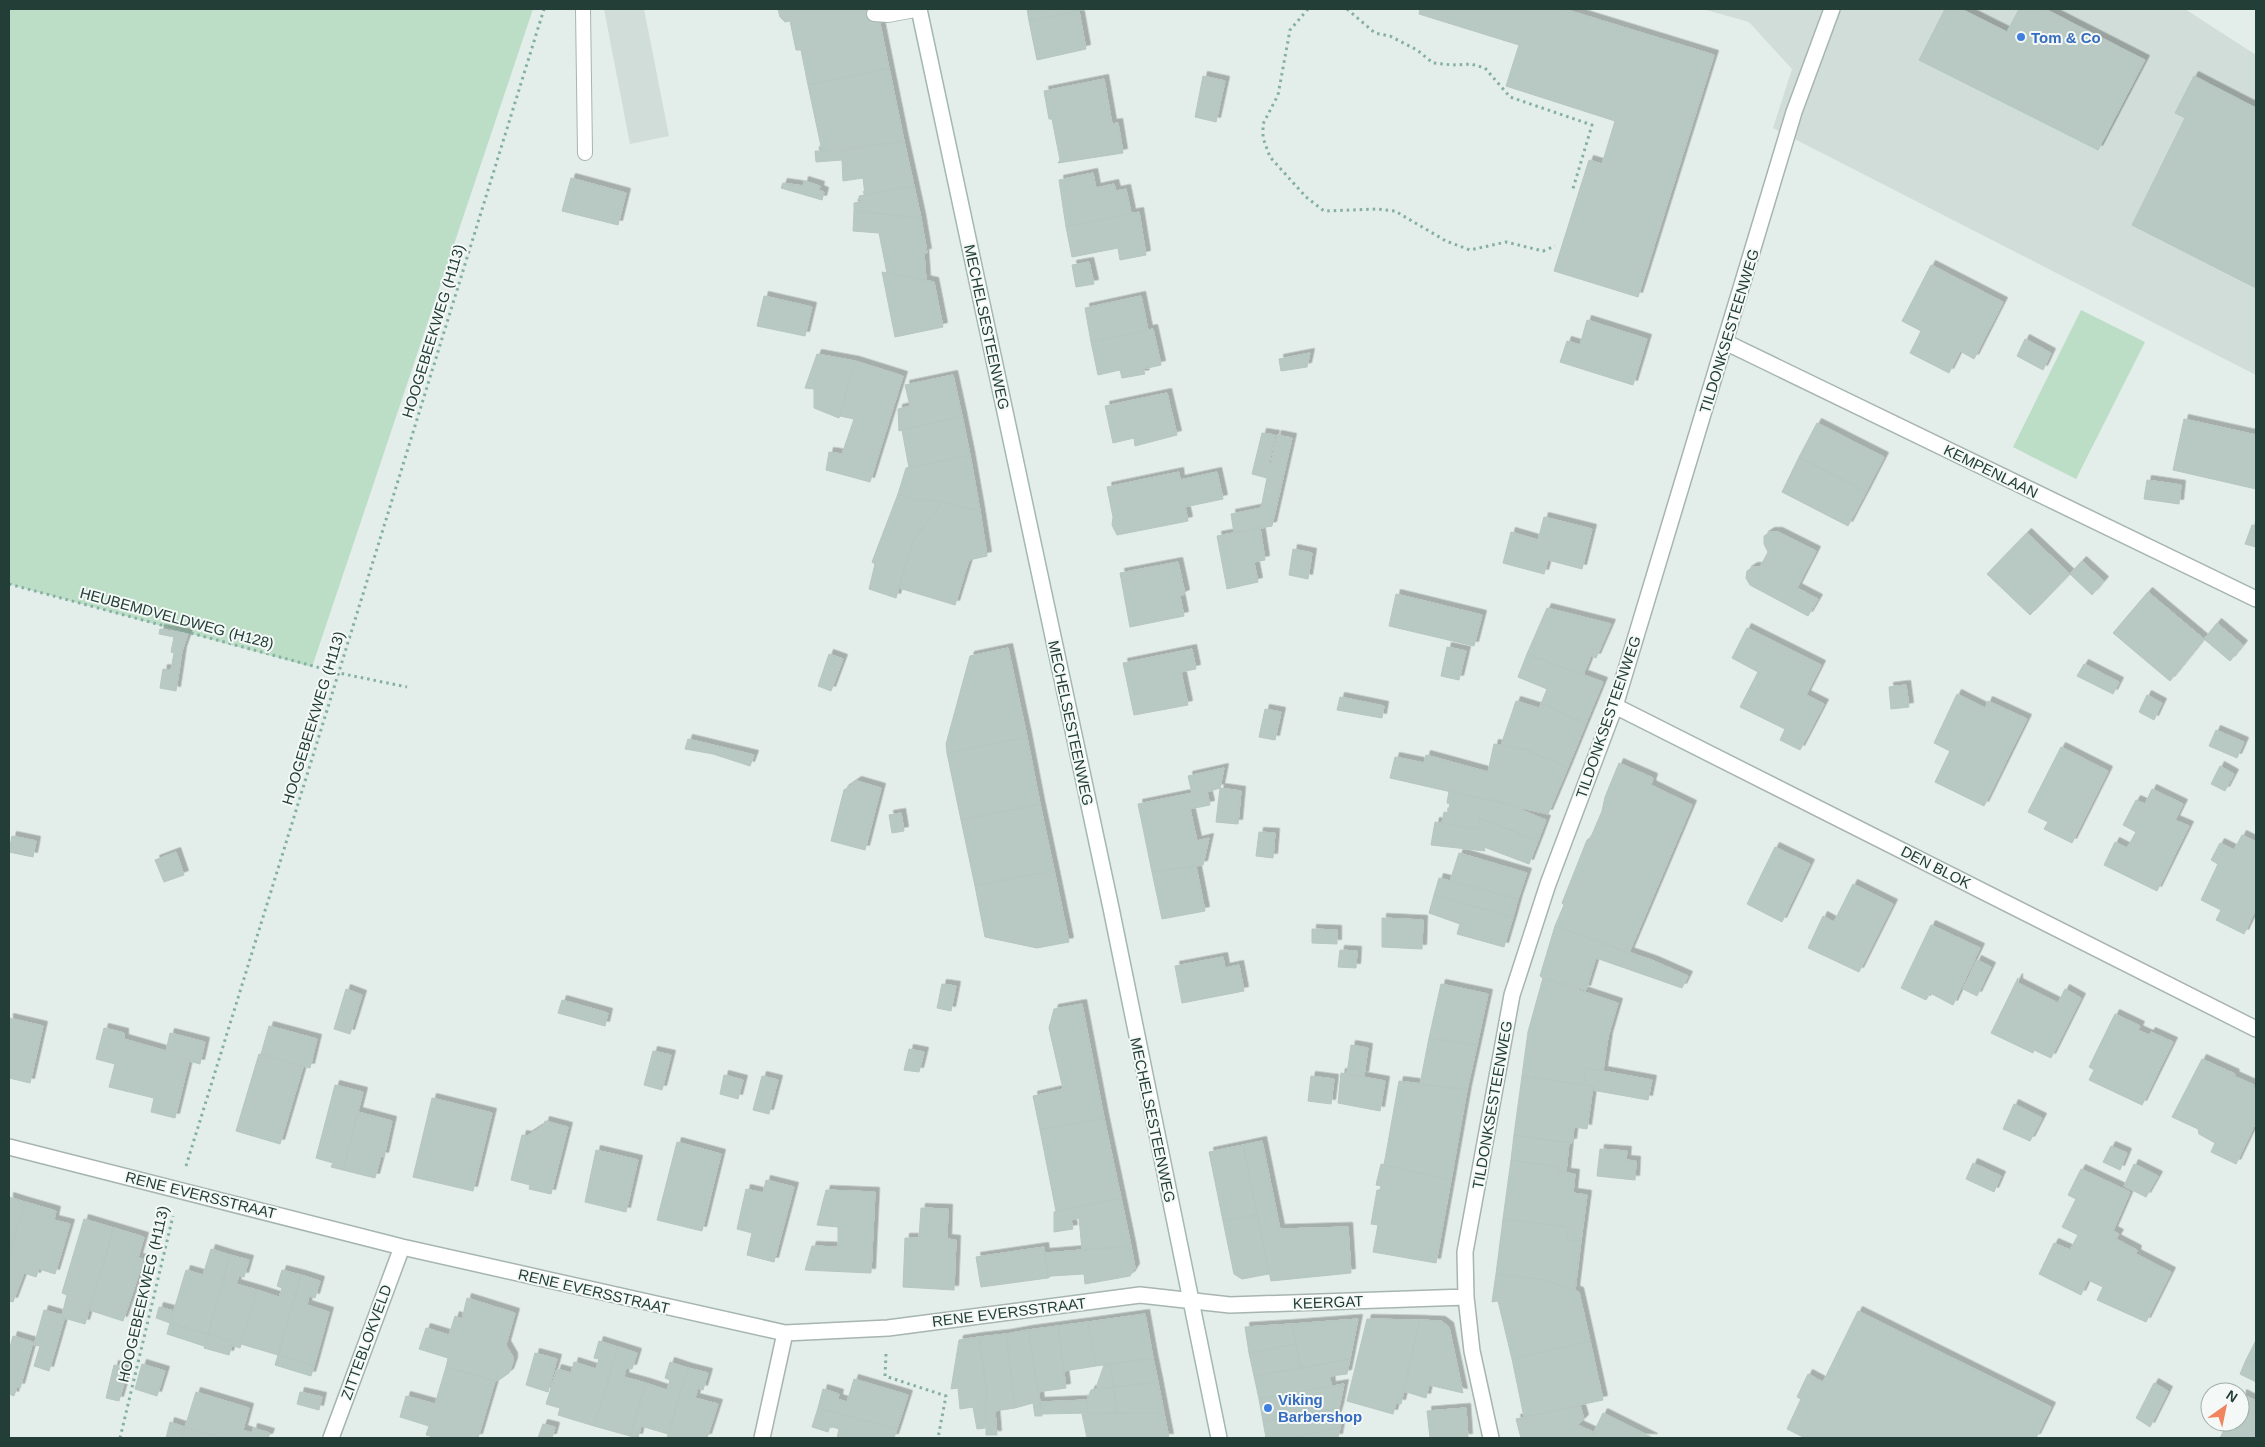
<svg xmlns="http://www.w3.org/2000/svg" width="2265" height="1447" font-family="Helvetica,sans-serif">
  <defs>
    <filter id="shadow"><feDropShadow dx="4.5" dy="-4.5" stdDeviation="0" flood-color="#0004"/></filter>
  </defs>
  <rect width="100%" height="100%" fill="#e3ede9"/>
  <path fill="#d1ddd8" d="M604 9H644L669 136 630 144Z
    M1703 9H2185L2256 55V375L1773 128 1792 69 1749 22Z"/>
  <path fill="#bcddc6" d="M9 9H533L312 667 9 584Z
    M2081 310 2145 342 2076 479 2013 447Z"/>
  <path fill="#b8c8c2" stroke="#b6c6c0" filter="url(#shadow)" d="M778 9H877L889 68 808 85 801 50H796L790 21 785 22 780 17Z
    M1027 9H1087L1029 21Z
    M1420 9H1564L1714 55 1638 297 1554 271 1589 160 1602 164 1615 121 1506 86 1519 45 1419 14Z
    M1945 9H1961L2007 32 2019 9H2045L2145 60 2098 150 1919 60Z
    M1079 11 1086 49 1037 60 1029 21Z
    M889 68 904 141 822 151 808 85Z
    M1203 76 1225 81 1216 122 1195 117Z
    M2194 76 2256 108V288L2132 225 2185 118 2175 113Z
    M1104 79 1112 124 1118 123 1123 153 1058 163 1060 160 1052 119H1049L1044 91Z
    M904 141 914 186 865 195 863 178 843 181 842 160 816 162 815 151H838Z
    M1093 173 1096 188 1114 184 1116 191 1126 189 1131 213 1066 227 1059 180Z
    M571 178 626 193 618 225 562 211Z
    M804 181 820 186 819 190 824 192 822 200 781 188 783 183 803 186Z
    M914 186 921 218 854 211V203L861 202 859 196Z
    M854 211 921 218 927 253H924L926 280 887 273 879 233 853 231Z
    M1139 212 1146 255 1120 260 1118 248 1072 257 1066 227Z
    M1089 262 1094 284 1076 287 1072 265Z
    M1931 265 2003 302 1974 359 1960 351 1949 373 1910 353 1921 331 1902 321Z
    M882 272 934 282 943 327 895 337Z
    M764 296 812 307 805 336 757 326Z
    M1141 296 1148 330 1091 342 1085 308Z
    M1587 320 1647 339 1633 385 1560 362 1567 341 1580 345Z
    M1153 329 1161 365 1143 369 1145 374 1122 378 1120 370 1098 375 1091 342Z
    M2025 339 2051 353 2043 370 2017 356Z
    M1310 353 1307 367 1281 371 1279 359Z
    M817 354 855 361 839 418 814 408V389L805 388Z
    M855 361 903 376 870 482 826 470 829 452 842 454 854 419 840 416Z
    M953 375 962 416 899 431 898 409 910 406 905 385Z
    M1167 393 1177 435 1135 446 1134 438 1113 443 1105 406Z
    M962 416 970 455 909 468 902 430Z
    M2184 419 2256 435V489L2173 470Z
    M1817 423 1884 457 1866 492 1799 457Z
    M1262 433 1275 435 1269 463 1271 464 1277 435 1292 438 1272 526 1234 533 1231 514 1261 508 1267 478 1252 474Z
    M970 455 980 511 932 500H916L898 494 906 468Z
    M1799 457 1866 492 1848 526 1782 492Z
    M1179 472 1180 480 1217 472 1223 499 1185 507 1188 521 1117 535 1112 525 1113 517 1107 487Z
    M2147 480 2181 485 2179 504 2144 499Z
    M898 494 916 500 942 502 913 541 896 598 869 589 875 564 872 562Z
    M942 502 980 511 987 556 969 560 955 605 899 588 913 541Z
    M1544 517 1592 529 1582 569 1548 560 1544 574 1503 563 1511 532 1538 540Z
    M2252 525 2256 526V547L2245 544Z
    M1260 528 1265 560 1254 562 1258 582 1227 589 1217 536Z
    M1770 532H1778L1816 551 1797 588 1818 599 1808 616 1750 585 1746 578 1747 571 1753 567H1760L1768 552 1764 544V536Z
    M2027 533 2070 574 2030 615 1987 574Z
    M1293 549 1312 553 1308 579 1289 575Z
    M2082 561 2104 581 2092 595 2070 574Z
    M1178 562 1185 594 1180 596 1184 616 1130 627 1120 573Z
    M2148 592 2204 639 2170 681 2113 633Z
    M1396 594 1482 615 1474 646 1389 626Z
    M1547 608 1611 624 1596 658 1591 656 1583 675 1527 654Z
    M2217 623 2243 645 2230 661 2204 639Z
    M1747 628 1821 665 1806 695 1824 704 1800 750 1780 740 1785 729 1740 707 1758 672 1732 658Z
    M160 629 188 634 182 651 176 691 160 688 163 669 171 670 174 653 171 652 174 637 159 634Z
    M1447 647 1466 651 1459 680 1441 676Z
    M1008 648 1027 737 947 753 946 744 970 656Z
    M1192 649 1196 669 1181 672 1188 705 1134 715 1123 663Z
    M829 654 843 659 831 691 818 686Z
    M1527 654 1603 682 1586 723 1541 704 1547 689 1518 677Z
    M2084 664 2119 682 2113 694 2077 676Z
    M1906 685 1909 707 1891 709 1889 687Z
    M1957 694 1985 708 1988 701 2027 719 1984 806 1935 782 1950 751 1934 743Z
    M2147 695 2162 703 2154 720 2139 712Z
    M1340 697 1384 706 1382 718 1337 710Z
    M1516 701 1539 708 1541 704 1586 723 1568 767 1524 749 1501 745Z
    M1265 709 1281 712 1275 740 1259 737Z
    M2216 730 2244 742 2237 758 2209 746Z
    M1027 737 1040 804 961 820 947 753Z
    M688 739 754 755 750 766 713 754 685 749Z
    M1494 744 1524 749 1568 767 1548 814 1390 778 1395 757 1424 763 1426 755 1488 772Z
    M2061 747 2108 771 2072 843 2044 829 2048 822 2028 812Z
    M1619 763 1653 778 1651 785 1692 805 1629 953 1555 926 1564 905 1562 903 1587 840 1591 837 1602 811 1605 797Z
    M2220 766 2234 774 2225 791 2211 784Z
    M1224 768 1220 788 1207 792 1210 805 1190 809 1197 841 1209 838 1203 865 1152 872 1138 804 1192 793 1188 776Z
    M857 781 881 788 865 850 831 841 844 790Z
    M1220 788 1241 791 1238 824 1216 822Z
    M2152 789 2183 804 2175 820 2189 826 2157 891 2104 865 2115 842 2127 848 2136 832 2123 825 2136 800 2145 804Z
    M1449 791 1502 802 1546 820 1538 841 1480 818 1477 829 1442 823 1444 812 1448 813 1450 804 1447 803Z
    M1040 804 1054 870 975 886 961 820Z
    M901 813 904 831 892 833 889 815Z
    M1480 818 1538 841 1529 864 1484 847 1485 851 1431 845 1435 822 1477 829Z
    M1259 832 1275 833 1273 858 1256 856Z
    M2242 835 2256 842V909L2244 934 2216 920 2221 910 2201 900 2218 864 2211 860 2220 843 2234 850Z
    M12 836 36 841 33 857 9 852Z
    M1775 847 1810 864 1782 922 1747 904Z
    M176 852 184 875 164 882 155 860Z
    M1459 853 1527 873 1518 899 1450 881Z
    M1196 866 1205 911 1162 919 1152 872Z
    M1054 870 1069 942 1037 948 985 937 975 886Z
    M1439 878 1518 899 1513 917 1434 895Z
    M1853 884 1893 904 1859 972 1808 948 1823 916 1834 922Z
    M1434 895 1513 917 1504 947 1457 934 1460 924 1429 913Z
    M1382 918 1423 920 1422 949 1382 947Z
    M1931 925 1980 948 1953 1005 1930 993 1926 1000 1901 988Z
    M1555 926 1654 961 1688 976 1682 988 1596 958 1586 990 1543 978 1540 976Z
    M1312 929 1337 930V944L1312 943Z
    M1340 950 1357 951 1356 968 1338 967Z
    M1223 957 1225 968 1239 965 1244 991 1182 1003 1175 966Z
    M1977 960 1991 967 1977 996 1963 989Z
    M1543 978 1618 1003 1608 1037 1603 1071 1586 1068 1584 1085 1522 1076 1528 1032Z
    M2018 978V983L2058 1003 2065 989 2081 998 2051 1058 2034 1050 2033 1053 1991 1033Z
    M942 984 956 986 951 1011 937 1008Z
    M1441 984 1488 994 1477 1045 1429 1038Z
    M346 989 362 995 350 1034 334 1029Z
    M562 1000 608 1013 605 1026 558 1013Z
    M1082 1004 1104 1118 1040 1130 1033 1096 1063 1089 1049 1028 1054 1009Z
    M2115 1014 2140 1026 2138 1030 2149 1035 2151 1032 2173 1042 2142 1105 2089 1080 2094 1070 2089 1067Z
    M9 1018 43 1026 30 1083 9 1078Z
    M269 1026 317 1039 310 1068 261 1054Z
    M104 1028 124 1033V1039L166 1051 170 1033 205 1042 200 1064 189 1061 175 1118 151 1112 154 1098 109 1087 115 1064 96 1059Z
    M1429 1038 1477 1045 1467 1090 1420 1084Z
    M1351 1045 1368 1048 1364 1076 1347 1074Z
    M909 1049 924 1052 919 1072 904 1070Z
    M653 1051 671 1055 662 1090 644 1085Z
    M259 1054 303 1067 280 1144 236 1131Z
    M2202 1059 2235 1074 2234 1076 2254 1085 2253 1087 2256 1089V1122L2236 1164 2211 1152 2215 1143 2199 1134 2198 1129 2172 1117Z
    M1586 1068 1652 1080 1648 1100 1592 1090 1593 1086 1584 1085Z
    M1341 1073 1385 1081 1380 1111 1338 1103Z
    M724 1075 743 1080 738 1099 720 1094Z
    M762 1076 778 1080 769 1114 753 1110Z
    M1311 1076 1334 1079 1331 1104 1308 1101Z
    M1522 1076 1593 1086 1587 1129 1574 1127 1572 1143 1514 1135Z
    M1399 1081 1467 1090 1451 1180 1384 1165Z
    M335 1085 363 1092 343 1170 331 1167 333 1163 316 1158Z
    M432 1098 492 1113 473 1191 413 1177Z
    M2014 1104 2042 1118 2030 1141 2003 1129Z
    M358 1112 392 1121 384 1157 381 1156 375 1178 343 1170Z
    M1104 1118 1121 1198 1056 1211 1040 1130Z
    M545 1121 568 1127 551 1194 529 1189 530 1185 511 1180 522 1135 527 1136 544 1125Z
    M1514 1135 1569 1143 1566 1172H1559V1167L1511 1160Z
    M1262 1141 1280 1229 1348 1227 1351 1273 1271 1281 1243 1145Z
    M677 1142 721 1154 702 1231 657 1220Z
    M1243 1145 1257 1215 1223 1221 1209 1152Z
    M2111 1146 2127 1153 2120 1170 2103 1162Z
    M1600 1149 1627 1151 1626 1160 1636 1161 1635 1180 1597 1176Z
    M596 1150 638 1160 626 1212 585 1202Z
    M1511 1160 1559 1167V1172L1575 1174 1573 1193 1587 1195 1581 1241 1567 1240 1568 1227 1503 1219Z
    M1973 1163 2001 1176 1994 1192 1966 1179Z
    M1381 1164 1451 1180 1436 1263 1373 1252 1378 1225 1371 1224 1377 1190H1380L1381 1186 1376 1185Z
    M2134 1164 2158 1176 2146 1197 2124 1186Z
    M2081 1169 2130 1192 2113 1231 2119 1234 2116 1239 2137 1250 2136 1254 2171 1272 2146 1322 2097 1300 2103 1287 2088 1280 2081 1295 2039 1274 2054 1243 2070 1250 2078 1235 2062 1227 2076 1199 2068 1195Z
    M766 1180 794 1187 774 1262 747 1255 752 1233 737 1229 746 1189 763 1193Z
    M826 1190 875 1192 871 1273 805 1270 812 1246 838 1247V1227L817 1225Z
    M9 1197 25 1202 9 1255Z
    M1121 1198 1131 1246 1082 1250 1079 1218 1071 1220 1073 1229 1054 1232V1212Z
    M25 1202 56 1211 54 1220 70 1224 55 1274 39 1269 36 1277 24 1273 13 1302 9 1301V1255Z
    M921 1208 948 1209 947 1239 956 1240 954 1290 903 1287 905 1238H919Z
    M1257 1215 1269 1274 1242 1279 1234 1274 1223 1221Z
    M84 1219 114 1228 85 1324 64 1318 62 1315 67 1295 62 1293Z
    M1503 1219 1568 1227 1567 1240 1581 1241 1575 1291 1545 1280 1496 1274Z
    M114 1228 144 1237 138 1258 144 1259 123 1321 89 1310Z
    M1131 1246 1135 1268 1130 1276 1085 1284 1084 1274 1051 1276 1048 1278 1045 1253Z
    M1044 1247 1048 1278 981 1287 976 1257Z
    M211 1249 230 1255 208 1334 170 1323 186 1270 203 1275Z
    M230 1255 249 1260 244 1277 239 1276 236 1284 257 1290 240 1348 232 1345 233 1342 208 1334Z
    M282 1270 301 1275 278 1355 241 1344 257 1290 279 1297 282 1288 277 1286Z
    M1496 1274 1545 1280 1579 1292 1590 1341 1512 1359 1498 1301 1492 1302Z
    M301 1275 320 1281 315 1298 309 1296 307 1305 329 1312 314 1366 278 1355Z
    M467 1298 515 1313 506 1345 513 1357V1362L509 1373 499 1380 495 1381 446 1367 448 1358 419 1349 426 1328 449 1335 455 1316 462 1319Z
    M159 1307 174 1311 170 1323 156 1318Z
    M44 1310 65 1316 49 1371 34 1366 40 1346 34 1345Z
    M1858 1311 2051 1407 2036 1438H1805L1787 1429 1801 1399 1797 1397 1808 1374 1823 1382Z
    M1145 1314 1153 1358 1096 1366 1088 1322Z
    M1358 1319 1350 1359 1301 1368 1292 1324Z
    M1367 1319 1420 1320 1401 1404 1396 1403 1393 1414 1347 1401Z
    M1420 1320 1441 1321 1449 1327 1463 1393 1429 1385 1426 1398 1403 1391Z
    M1088 1322 1096 1366 1064 1371 1058 1326Z
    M170 1323 208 1334 204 1346 167 1334Z
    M1292 1324 1296 1344 1249 1353 1245 1327Z
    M1058 1326 1066 1388 1038 1392 1028 1330Z
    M1028 1330 1040 1402 1042 1416H1035L1033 1403 1015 1408 1006 1334Z
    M208 1334 233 1342 229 1355 204 1348Z
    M1006 1334 1015 1408 995 1411 997 1435H986V1385L979 1337Z
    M13 1336 33 1342 20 1388 17 1387 14 1396 9 1394V1351Z
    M979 1337 986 1385 985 1428 977 1429 973 1407 960 1409 958 1388 951 1389 959 1340Z
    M2256 1340V1365L2246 1360Z
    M599 1341 618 1347 594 1426 558 1415 560 1408 546 1404 557 1369 571 1373 574 1362 596 1369 599 1359 594 1358Z
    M1590 1341 1603 1400 1524 1417 1512 1359Z
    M1296 1344 1301 1368 1254 1376 1249 1353Z
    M618 1347 637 1353 632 1369 626 1368 624 1377 646 1383 630 1436 594 1426Z
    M535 1353 557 1359 548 1392 526 1385Z
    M278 1355 314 1366 311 1376 275 1365Z
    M1153 1358 1158 1382 1114 1387 1110 1364Z
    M1350 1359 1347 1374 1330 1376 1331 1386 1259 1399 1254 1376Z
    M2246 1360 2256 1365V1382L2240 1374Z
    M670 1362 688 1368 668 1434 641 1426 638 1438 630 1436 646 1383 667 1390 670 1380 665 1378Z
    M142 1364 165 1371 157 1396 135 1389Z
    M1110 1364 1114 1387 1098 1389 1097 1385 1104 1365Z
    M114 1365 128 1369 119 1401 106 1398Z
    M446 1367 495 1381 478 1438H437L426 1435 429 1426 400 1417 406 1396 435 1404Z
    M688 1368 708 1373 703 1390 698 1388 695 1398 718 1404 707 1438H667Z
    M854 1379 908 1395 897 1429 818 1408 823 1389 839 1394 838 1399 847 1402Z
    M1158 1382 1164 1413H1117L1114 1387Z
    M2154 1383 2168 1391 2150 1427 2136 1418Z
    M1344 1384 1339 1408 1263 1421 1259 1399Z
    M1114 1387 1117 1413H1088L1087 1400 1091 1390Z
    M196 1392 249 1408 243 1430 252 1433 253 1428 270 1433 268 1438H222L185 1427Z
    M300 1392 322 1397 319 1410 297 1404Z
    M2242 1394 2256 1401V1438H2220L2228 1422H2240Z
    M1087 1400 1088 1413 1042 1414 1040 1402Z
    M1580 1405 1584 1419 1578 1425 1593 1432 1591 1438H1521L1516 1419Z
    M818 1408 897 1429 894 1438H837L839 1429 830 1426 828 1432 812 1427Z
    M1339 1408 1334 1425 1341 1424 1340 1427 1290 1438H1266L1263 1421Z
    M1466 1408 1468 1438H1430L1427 1411Z
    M1125 1413H1164L1169 1438H1087L1082 1414Z
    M1603 1413 1653 1438H1591Z
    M170 1422 185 1427 182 1438H166Z
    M543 1424 555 1427 552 1438H538Z
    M185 1427 222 1438H182Z
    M1340 1427 1338 1438H1290Z"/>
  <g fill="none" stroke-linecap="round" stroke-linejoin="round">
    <defs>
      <path id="lane" d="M583 9 585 153
        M874 14 888 15 920 9"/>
      <path id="street" d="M1725 342 2256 599
        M1615 706 2256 1029
        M9 1147 402 1247 785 1333 888 1328 1140 1295 1230 1305 1466 1297
        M331 1438 402 1247
        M762 1438 785 1333
        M1491 1438 1472 1351 1466 1297 1465 1252 1512 995 1548 884 1615 706 1794 112 1832 9"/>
      <path id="secondary" d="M919 9 1111 908 1219 1438"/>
    </defs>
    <use href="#lane" stroke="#a6b5b0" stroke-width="16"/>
    <use href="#street" stroke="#a6b5b0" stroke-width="18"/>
    <use href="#secondary" stroke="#a2b8b1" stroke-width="18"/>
    <path stroke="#84b0a3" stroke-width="3" stroke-dasharray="2.5 4" stroke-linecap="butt" d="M1308 9 1290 30 1278 95 1263 124V138L1270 157 1306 197 1324 211 1378 209 1395 211 1446 241 1470 250 1506 242 1543 251 1555 246
      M1347 9 1375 33 1390 36 1417 50 1433 63 1453 65 1471 64 1485 68 1510 97 1592 125 1572 192
      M9 584 339 673 407 687
      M186 1166 544 9
      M886 1354 885 1376 946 1396 938 1438
      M120 1438 173 1216"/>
    <use href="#lane" stroke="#fff" stroke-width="14"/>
    <use href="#street" stroke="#fff" stroke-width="15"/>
    <use href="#secondary" stroke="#fff" stroke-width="15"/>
  </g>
  <g fill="#3f7fe0" stroke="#f4f9f7" stroke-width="2">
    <circle cx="2021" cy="37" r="5"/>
    <circle cx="1268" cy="1408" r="5"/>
  </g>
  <g text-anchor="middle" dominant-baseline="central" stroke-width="4" stroke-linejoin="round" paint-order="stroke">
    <g font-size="15" font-weight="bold" fill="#366cbe" stroke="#f4f9f7" text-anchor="start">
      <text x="2031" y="37">Tom &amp; Co</text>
      <text x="1278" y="1399">Viking<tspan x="1278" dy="17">Barbershop</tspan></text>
    </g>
    <g font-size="15" fill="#233e37" stroke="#f4f9f7">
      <text transform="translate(987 327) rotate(78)">MECHELSESTEENWEG</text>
      <text transform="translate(433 331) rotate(-73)">HOOGEBEEKWEG (H113)</text>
      <text transform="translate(1729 331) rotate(-73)">TILDONKSESTEENWEG</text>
      <text transform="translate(1991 471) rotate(26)">KEMPENLAAN</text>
      <text transform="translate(177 618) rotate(15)">HEUBEMDVELDWEG (H128)</text>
      <text transform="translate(1608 717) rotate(-71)">TILDONKSESTEENWEG</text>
      <text transform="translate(313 718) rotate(-73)">HOOGEBEEKWEG (H113)</text>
      <text transform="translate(1071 723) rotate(78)">MECHELSESTEENWEG</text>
      <text transform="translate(1936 867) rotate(27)">DEN BLOK</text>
      <text transform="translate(1492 1105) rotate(-80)">TILDONKSESTEENWEG</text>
      <text transform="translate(1153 1120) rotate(78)">MECHELSESTEENWEG</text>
      <text transform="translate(201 1195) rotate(14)">RENE EVERSSTRAAT</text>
      <text transform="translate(594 1291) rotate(13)">RENE EVERSSTRAAT</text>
      <text transform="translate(143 1294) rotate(-77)">HOOGEBEEKWEG (H113)</text>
      <text transform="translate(1328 1302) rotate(-2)">KEERGAT</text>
      <text transform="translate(1009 1312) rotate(-7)">RENE EVERSSTRAAT</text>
      <text transform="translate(366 1342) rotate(-70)">ZITTEBLOKVELD</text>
    </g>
  </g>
  <rect width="2265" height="1447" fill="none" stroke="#233e37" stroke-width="20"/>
  <g transform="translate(2225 1407) rotate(33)"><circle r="24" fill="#f4f9f7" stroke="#a0aeaa"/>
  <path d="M0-4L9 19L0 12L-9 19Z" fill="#f0845e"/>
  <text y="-8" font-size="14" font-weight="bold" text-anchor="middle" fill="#233e37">N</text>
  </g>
</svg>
